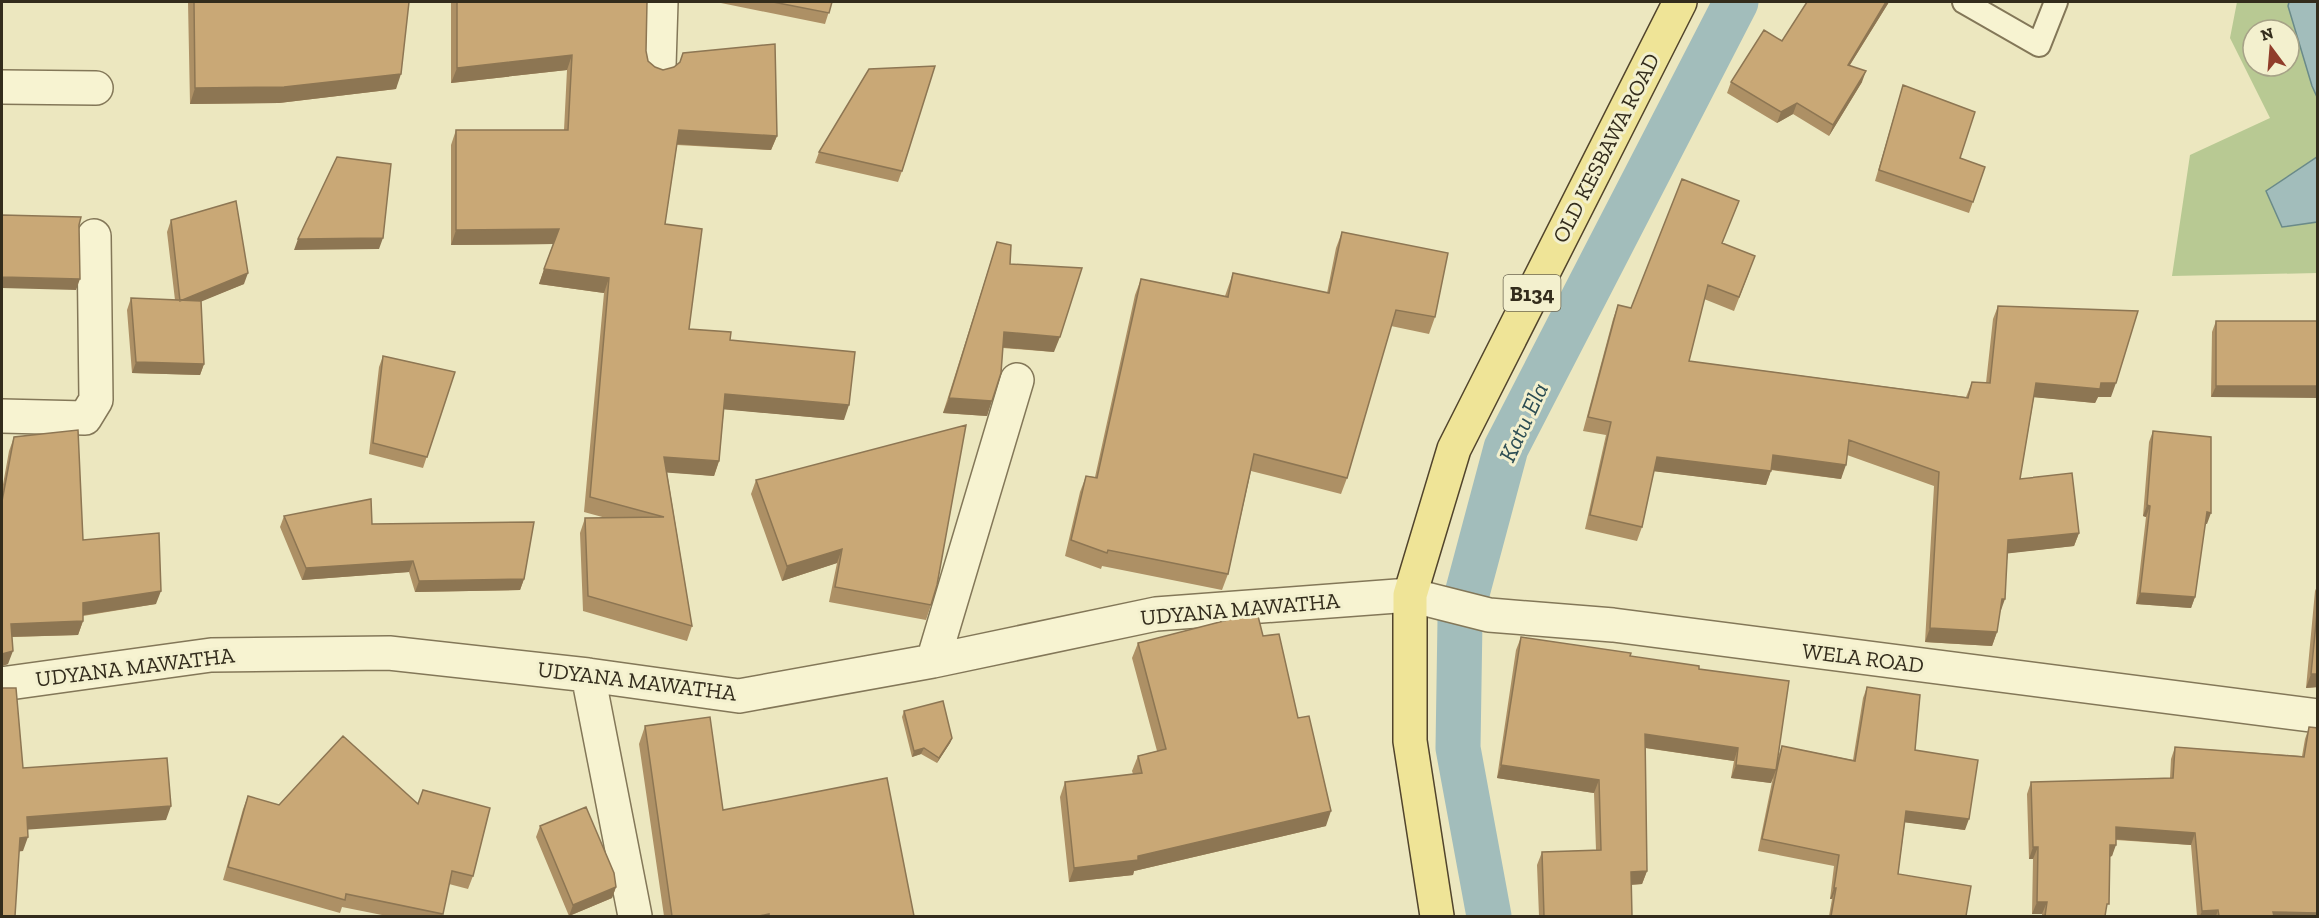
<svg xmlns="http://www.w3.org/2000/svg" width="2319" height="918" font-family="'Zilla Slab',serif">
  <rect width="100%" height="100%" fill="#ece7bf"/>
  <path fill="#b8c993" fill-rule="evenodd" d="M2237 2H2317V273L2172 276 2190 155 2270 118 2230 38ZM2253 30H2289V66H2253Z"/>
  <path fill="#a2bdbb" stroke="#6a8a89" stroke-width="1.5" d="M2289 2H2317V97L2312 86 2288 6Z
    M2317 157V222L2282 227 2266 191Z"/>
  <g fill="none" stroke-linecap="round" stroke-linejoin="round">
    <path stroke="#a2bdbb" stroke-width="45" d="M1489 916 1458 748 1460 620 1506 448 1736 2"/>
    <defs>
      <path id="service" d="M1964 2 2039 45 2056 2"/>
      <path id="minor" d="M659 66 661 2
        M2 87 96 88
        M2 416 85 418 96 400 94 236
        M933 661 1017 380
        M588 675 635 916
        M2 684 211 655 389 653 588 675 739 696 933 661 1156 614 1410 595 1489 615 1613 625 2318 716"/>
      <path id="primary" d="M1437 916 1410 741V595L1454 449 1680 2"/>
    </defs>
    <use href="#service" stroke="#837758" stroke-width="26"/>
    <use href="#minor" stroke="#837758" stroke-width="36"/>
    <use href="#primary" stroke="#51442c" stroke-width="36"/>
    <use href="#service" stroke="#f7f3d1" stroke-width="22"/>
    <use href="#minor" stroke="#f7f3d1" stroke-width="33"/>
    <use href="#primary" stroke="#efe497" stroke-width="33"/>
  </g>
  <path fill="#ad9065" d="M188 2H409L396 89 279 103 190 104Z
    M451 2H647L646 51 648 61 655 67 777 136 771 150 677 145 665 224 689 329 730 340 844 420 724 409 719 461 714 476 667 472 692 626 687 641 583 611 580 533 585 518H606L584 512 604 293 539 284 553 244 451 245V145L456 130H564L567 70 451 83Z
    M716 2H832L825 24Z
    M1807 2H1889L1850 65 1862 82 1829 136 1793 114 1777 123 1727 93 1731 82 1782 41Z
    M1903 85 1960 158 1985 167 1969 213 1875 181Z
    M819 152 902 171 898 182 815 163Z
    M171 220 244 284 201 301 204 364 200 375 132 373 127 310 131 298 175 300 167 232Z
    M1342 232 1435 317 1429 334 1391 326 1347 478 1341 494 1251 471 1228 574 1222 590 1102 566 1101 569 1065 556 1080 492 1086 476 1095 477 1135 295 1141 279 1225 296 1233 273 1327 293 1336 248Z
    M997 242 1010 264 1054 352 1003 348 987 416 943 413Z
    M1723 243 1750 270 1734 311 1704 299 1689 361 1966 397 1972 382 1986 383 1993 319 1998 306 2111 397H2098L2095 403 2034 397 2020 479 2079 533 2074 546 2008 553 1997 632 1992 646 1925 642 1934 486 1847 455 1841 479 1771 470 1766 485 1654 471 1642 527 1637 541 1585 529 1606 435 1583 431 1613 319 1618 305 1631 308Z
    M2216 321H2318L2211 397 2212 332Z
    M383 356 455 372 423 468 369 454 379 367Z
    M2153 431 2207 524 2205 523 2195 597 2191 608 2136 604 2146 517 2143 516 2149 442Z
    M14 437 83 540 156 604 83 616V621L78 635 12 637 8 664 2 666V490L9 451Z
    M756 480 931 605 926 620 829 602 837 563 782 581 751 494Z
    M284 516 372 524 524 579 520 590 415 592 409 572 302 580 280 527Z
    M2318 584V687L2306 688 2315 591Z
    M1263 636 1298 718 1326 826 1134 871 1133 875 1069 882 1060 797 1065 782 1133 774 1132 771 1138 756 1157 751 1132 658 1138 643Z
    M1521 637 1699 669 1778 757 1782 746 1853 760 1863 698 1867 687 1915 750 1965 830 1905 822 1898 874 1966 916H1829L1832 899H1830L1834 866 1758 851 1773 777 1771 783 1731 778 1734 761 1645 748 1647 871 1642 884 1631 885 1632 916H1539L1537 865 1542 852 1596 850 1594 793 1497 778 1516 650Z
    M904 711 952 738 950 743 937 763 921 754 912 757 902 717Z
    M645 726 723 810 914 916H664L639 744Z
    M2309 727 2318 916H2197L2191 845 2116 840 2112 856 2110 857 2105 916H2042V914H2032L2033 859H2029L2027 794 2031 782 2170 778 2171 759 2175 747 2302 756 2305 739Z
    M248 796 473 876 468 889 449 884 442 916H387L342 907 340 913 223 880 243 809Z
    M540 826 616 887 612 898 569 916 536 837Z"/>
  <path fill="#8d7653" d="M1886 2H1889L1843 76 1848 65Z
    M572 55 567 70 451 83 457 68Z
    M1866 71 1862 82 1829 136 1833 125Z
    M401 74 396 89 279 103 190 104 195 88Z
    M1797 103 1793 114 1777 123 1781 112Z
    M679 130 777 136 771 150 674 144Z
    M559 229 553 244 451 245 456 230Z
    M383 238 379 249 294 250 298 239Z
    M544 269 609 278 604 293 539 284Z
    M248 273 244 284 176 312 180 301Z
    M2 277 80 279 76 290 2 288Z
    M1004 332 1060 337 1054 352 998 347Z
    M136 362 204 364 200 375 132 373Z
    M2036 383H2116L2111 397H2098L2095 403 2031 397Z
    M2216 386H2318V398L2211 397Z
    M725 394 849 405 844 420 720 409Z
    M949 398 992 401 987 416 943 413Z
    M1773 455 1846 465 1841 479 1768 469Z
    M664 457 719 461 714 476 659 472Z
    M1657 457 1771 471 1766 485 1652 471Z
    M2147 505 2150 506 2146 517 2143 516Z
    M2207 512 2211 513 2207 524 2203 523Z
    M2079 533 2074 546 2003 554 2008 540Z
    M842 549 837 563 782 581 787 566Z
    M413 561 409 572 302 580 306 568Z
    M524 579 520 590 415 592 419 581Z
    M161 591 156 604 78 616 83 603Z
    M2140 593 2195 597 2191 608 2136 604Z
    M2002 599H2005L2000 613Z
    M83 621 78 635 6 637 11 624Z
    M1930 628 1997 632 1992 646 1925 642Z
    M13 651 8 664 2 666V654Z
    M2311 674H2318V687L2306 688Z
    M1645 734 1738 748 1734 761 1640 747Z
    M952 738 950 743 937 763 939 758Z
    M924 748 921 754 912 757 914 751Z
    M1501 765 1599 780 1594 793 1497 778Z
    M1736 765 1776 770 1771 783 1731 778Z
    M171 806 166 820 22 830 27 817Z
    M1331 811 1326 826 1134 871 1133 875 1069 882 1074 868 1138 856Z
    M1906 811 1969 819 1965 830 1902 822Z
    M2116 827 2195 833 2191 845 2112 839Z
    M28 837 23 851 15 852 20 838Z
    M2110 845H2116L2112 856 2106 857Z
    M2033 847H2038L2033 859H2029Z
    M1647 871 1642 884 1626 885 1631 872Z
    M616 887 612 898 569 916 573 905Z
    M1834 888H1836L1832 899H1830Z
    M2037 902H2047L2042 914H2032Z
    M2218 910 2216 916H2200L2202 911Z
    M2273 912 2318 913V916H2272Z"/>
  <path fill="#c9a876" stroke="#8d7653" stroke-width="1.5" d="M194 2H409L401 74 284 87 195 88Z
    M457 2H647L646 51 648 61 655 67 663 70 674 67 680 62 683 53 775 44 777 136 679 130 665 224 702 229 689 329 731 332 730 340 855 352 849 405 725 394 719 461 664 457 692 626 588 596 585 518 664 517 590 497 609 278 544 269 559 229 456 230V130H568L572 55 457 68Z
    M773 2H832L829 13Z
    M1807 2H1886L1848 65 1866 71 1833 125 1797 103 1781 112 1731 82 1764 30 1782 41Z
    M935 66 902 171 819 152 869 69Z
    M1903 85 1975 112 1960 158 1985 167 1973 202 1879 170Z
    M337 157 391 164 383 238 298 239Z
    M1682 179 1739 201 1722 243 1755 256 1739 297 1708 285 1689 361 1968 398 1972 382 1990 383 1998 306 2138 311 2116 383H2101L2100 389 2036 383 2020 479 2072 473 2079 533 2008 540 2005 599H2002L1997 632 1930 628 1939 472 1849 440 1846 465 1773 455 1771 471 1657 457 1642 527 1590 515 1611 422 1588 417 1618 305 1631 308Z
    M236 201 248 273 180 301 171 220Z
    M2 215 81 217 79 225 80 279 2 277Z
    M1342 232 1448 253 1435 317 1396 310 1347 478 1254 454 1228 574 1108 550 1107 553 1071 540 1086 476 1097 478 1141 279 1228 297 1233 273 1329 293Z
    M997 242 1011 245 1010 264 1082 268 1060 337 1004 332 1001 373 992 401 949 398Z
    M131 298 201 301 204 364 136 362Z
    M2216 321H2318V386H2216Z
    M383 356 455 372 427 457 373 443Z
    M966 425 937 585 931 605 835 587 842 549 787 566 756 480Z
    M78 430 83 540 159 533 161 591 83 603V621L11 624 13 651 2 654V501L14 437Z
    M2153 431 2211 437V513L2207 512 2195 597 2140 593 2150 506 2147 505Z
    M371 499 372 524 534 522 524 579 419 581 413 561 306 568 284 516Z
    M2318 603V674H2311Z
    M1243 616H1258L1263 636 1279 634 1298 718 1309 716 1331 811 1138 856V860L1074 868 1065 782 1142 773 1138 756 1166 749 1138 643Z
    M1521 637 1631 653 1630 656 1699 666V669L1789 681 1776 770 1736 765 1738 748 1645 734 1647 871 1631 872 1632 916H1544L1542 852 1601 850 1599 780 1501 765Z
    M1867 687 1920 695 1915 750 1978 760 1969 819 1906 811 1898 874 1971 886 1966 916H1831L1836 888H1834L1839 855 1762 839 1782 746 1855 761Z
    M2 688H16L23 768 167 758 171 806 27 817 28 837 20 838 15 916H2Z
    M943 701 952 738 939 758 924 748 914 751 904 711Z
    M710 717 723 810 887 778 914 916H769V914L759 916H672L645 726Z
    M2309 727 2318 728V913L2273 912 2274 916H2219L2218 910 2202 911 2195 833 2116 827V845H2110L2109 904H2107L2105 916H2045L2047 902H2037L2038 847H2033L2031 782 2173 778 2175 747 2304 757Z
    M343 736 418 804 423 790 490 808 473 876 452 871 443 914 346 894 345 900 228 867 248 796 279 805Z
    M586 807 614 873 616 887 573 905 540 826Z"/>
  <g text-anchor="middle" dominant-baseline="central" stroke-width="6" stroke-linejoin="round" paint-order="stroke">
    <rect fill="#f3f0ce" stroke="#6d6751" stroke-width="1.5" x="1503.5" y="275" width="57" height="36" rx="4.5"/>
    <g font-size="21" font-weight="bold" fill="#332c1c">
      <text x="1532" y="293">B134</text>
    </g>
    <g font-size="22" fill="#332c1c" stroke="#f3f0ce">
      <text transform="translate(1606 148) rotate(-63)">OLD KESBAWA ROAD</text>
      <text transform="translate(1240 609) rotate(-5)">UDYANA MAWATHA</text>
      <text transform="translate(1863 658) rotate(7)">WELA ROAD</text>
      <text transform="translate(135 667) rotate(-7)">UDYANA MAWATHA</text>
      <text transform="translate(637 681) rotate(7)">UDYANA MAWATHA</text>
    </g>
    <g font-size="24" font-style="italic" fill="#2c4d53" stroke="#f3f0ce">
      <text transform="translate(1523 422) rotate(-65)">Katu Ela</text>
    </g>
  </g>
  <rect width="2319" height="918" fill="none" stroke="#332c1c" stroke-width="6"/>
  <g transform="translate(2271 48) rotate(344)"><circle r="28" fill="#f3f0ce" stroke="#a6a287" stroke-width="1.5"/>
  <path d="M0-4.5L10 22L0 15L-10 22Z" fill="#903d2a"/>
  <text y="-9" font-size="16" font-weight="bold" text-anchor="middle" fill="#332c1c">N</text>
  </g>
</svg>
